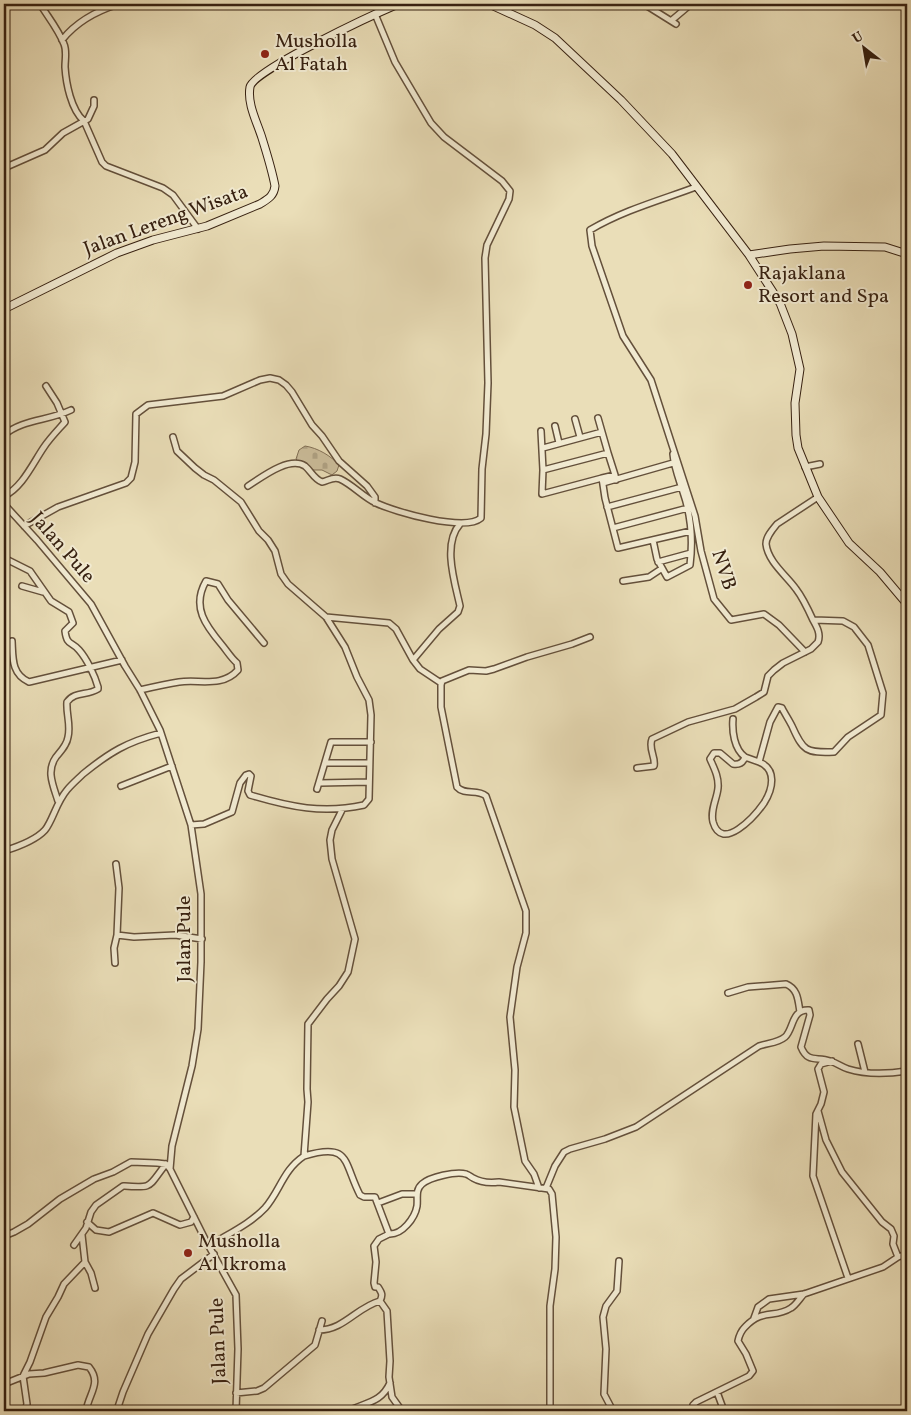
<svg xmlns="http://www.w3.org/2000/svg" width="911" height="1415" font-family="Vollkorn,serif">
  <defs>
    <pattern id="cemetery-stones" width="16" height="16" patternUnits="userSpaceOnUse" patternTransform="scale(1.25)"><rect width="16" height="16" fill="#ccbe9c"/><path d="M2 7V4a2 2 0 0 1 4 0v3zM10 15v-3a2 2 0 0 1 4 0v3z" fill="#b0a385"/></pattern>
  </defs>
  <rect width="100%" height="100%" fill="#eadeb8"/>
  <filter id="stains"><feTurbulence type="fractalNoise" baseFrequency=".004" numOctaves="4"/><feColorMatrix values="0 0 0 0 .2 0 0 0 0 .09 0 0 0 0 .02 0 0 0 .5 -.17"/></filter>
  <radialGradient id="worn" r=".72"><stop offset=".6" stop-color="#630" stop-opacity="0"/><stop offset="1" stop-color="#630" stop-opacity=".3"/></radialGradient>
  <path fill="url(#cemetery-stones)" stroke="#827056" d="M305 446C318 448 331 456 339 465L337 471 332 475 322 470H307L296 459 299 450Z"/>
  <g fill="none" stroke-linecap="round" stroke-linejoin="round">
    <defs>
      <path id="street" d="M40 4C48 17 58 29 64 44 67 51 65 59 65 67 66 83 71 110 84 121L102 162 106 166 163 188 173 195 198 229
        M205 4H206
        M644 4 676 24
        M672 20 691 4
        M62 40C77 21 96 11 119 4
        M4 168 45 150 63 133 88 119 94 106V100
        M696 187C661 200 624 210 590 230L592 246 623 336 651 380 695 516 701 551 714 599 731 620 764 614 779 625 805 652
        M598 418 608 453
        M575 419 580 437
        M555 426 559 443
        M541 431 543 470 542 494 602 478
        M4 435C23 419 48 421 71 410
        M173 437 177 451 195 468 204 475 214 480 241 502 259 531 268 540 275 551 281 574 288 584 326 617 345 647 357 677 369 700 371 715 369 799 364 805C323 814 290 807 250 795L248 791 251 776 249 774 246 775 240 783 232 812 204 824 191 825
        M543 448 602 432
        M805 467 820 464
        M543 470 608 453 615 475
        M616 480 615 475 602 478 605 498 618 548 691 531
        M603 483 673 463
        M248 486C262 477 289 456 305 466 311 471 314 479 322 482 328 481 333 476 340 479 353 485 363 497 376 503 395 512 465 532 481 518L482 469 486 434 488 383 485 258 487 245 509 199 510 191 502 181 444 137 431 123 395 62 375 14
        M4 496C22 488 33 463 44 447 50 438 58 430 65 422L57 403 46 386
        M4 504 37 540 91 604 125 666 140 690 160 730 191 825 201 894V962L198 1029 192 1066 172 1146 170 1169 206 1241 236 1295 238 1349 236 1411
        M607 507 682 487
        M24 526 58 507 126 483 131 478 135 462 136 414 148 405 223 396 260 380 270 378 279 380 286 385 292 392 312 425 322 436 339 461 367 486 375 497V503
        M613 528 688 508
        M653 540 657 559 667 577 690 565C693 541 691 515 683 492 679 479 674 467 673 454
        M4 558 30 571 51 601 69 612 73 623 65 631C67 646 71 641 79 650 87 659 95 676 98 687V689C87 696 75 691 67 702 66 714 71 725 68 737 67 745 61 751 56 757 46 771 53 785 58 801
        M658 562 691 553
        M623 581 649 577 661 569
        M22 586 43 592
        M326 617 389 623 396 629 413 660
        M12 641C13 657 11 674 29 682L122 660
        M441 683 420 669 413 660 439 629 458 612 460 606C455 583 442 544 460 524
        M140 690C153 687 166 684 179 682 199 679 222 688 238 670L237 663C231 658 227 651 222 645 206 626 191 607 206 581L218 584 228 600 264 643
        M733 719C732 731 734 749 745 757
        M759 762 745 757C743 763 739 765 733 764L720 753H714L710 759C714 768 719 777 718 788 717 799 710 810 713 822 722 853 755 816 764 803 773 789 777 769 759 762L770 722 778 707 782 708C785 714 789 720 792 726 803 751 806 753 834 752L848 737 881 715 883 693 868 645 854 627 843 621 814 620
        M325 763H369
        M637 768 654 766C656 757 648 749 652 739L688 722 735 709 756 697 764 692 768 676 774 670 783 663 811 649 818 642C821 634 817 627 813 620 808 609 803 598 796 589 787 576 768 562 766 544 766 537 772 530 777 524L818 497
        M320 783 369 782
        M121 786 172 766
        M317 789 331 742H371
        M4 851C17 847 35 841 45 830 53 820 56 803 67 790 72 784 78 779 83 774 110 752 127 742 161 733
        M116 864 119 888 117 935 134 937 175 935 202 939
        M115 963 114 948 117 935
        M728 993 748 987 786 984C798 989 798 1000 800 1012
        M858 1044 865 1072
        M832 1061 821 1064 818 1069 824 1092 821 1104 816 1114 813 1176 848 1278
        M818 1111 826 1140 842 1172 882 1222 891 1229 894 1236 893 1244 898 1257
        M304 1156C351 1142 343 1162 360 1195L364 1197H375L389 1234 379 1239 374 1246 376 1262 374 1283 375 1287H378C382 1293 383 1295 380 1301 357 1307 344 1330 319 1330
        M539 1188 534 1174 525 1161 514 1107 515 1070 510 1017 517 967 526 933V911L486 796C477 788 465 796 457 787L441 707V685L442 681 469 670 486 671 494 669 527 657 572 644 590 637
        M546 1188 555 1166 564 1152 570 1149 605 1139 636 1127 759 1046C767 1043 778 1043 785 1037 794 1029 791 1009 809 1010L810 1015 801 1047C808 1064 817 1056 830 1061 837 1063 842 1067 848 1069 867 1075 888 1074 907 1071
        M378 1203 402 1194H417
        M87 1222 96 1230 109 1232 153 1213 180 1225 191 1222 194 1217
        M389 1234C402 1235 415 1218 417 1206 418 1198 415 1190 422 1184 430 1177 456 1171 466 1174 469 1175 471 1177 473 1178 480 1182 491 1183 499 1182L549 1189 552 1194 556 1237 555 1269 550 1306V1411
        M82 1235 85 1262 91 1273 95 1288
        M4 1236 14 1232 28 1224 60 1199 94 1179 113 1172 131 1162 157 1163 166 1164 170 1169
        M74 1245 86 1228 91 1212 96 1205 123 1186C154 1188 147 1188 166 1164
        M209 1246C228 1234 250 1224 265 1208 280 1191 283 1170 304 1156L308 1102 307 1089 308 1024 327 999 339 986 348 972 355 939 332 859 330 840 332 830 342 810
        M380 1301 387 1311 390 1361 389 1377 392 1397 402 1411
        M754 1318 758 1307 769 1299 804 1294 883 1267 898 1257 907 1254
        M9 1382 29 1374 44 1373 78 1365 89 1367C102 1383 89 1393 86 1411
        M717 1392 724 1411
        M236 1393 257 1391 264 1388 315 1345 322 1321
        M117 1410 123 1392 148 1334 174 1289 181 1279 214 1254
        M25 1411 27 1404 23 1376 30 1362 46 1317 58 1297 64 1284 85 1262
        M348 1411C366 1402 381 1403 390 1383
        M613 1411 604 1394 606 1349 603 1317 606 1306 617 1291 619 1261
        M692 1411 693 1405 696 1402 749 1376 753 1371 746 1354 738 1341C739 1336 741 1331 745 1327 763 1308 774 1319 791 1308 796 1305 800 1298 804 1294
        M808 1411H809"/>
      <path id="secondary" d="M489 4 535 25 555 38 621 100 672 154 749 255 780 303 792 334 800 369 795 403 796 435 798 448 818 497 849 543 880 572 907 604
        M749 255 790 249 824 246 885 247 907 254
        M4 309 117 253 153 240 207 226 260 204C268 199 274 196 275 186 272 170 267 154 262 138 257 122 247 104 250 87 253 70 377 13 398 4"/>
    </defs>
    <use href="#street" stroke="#64503b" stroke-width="8"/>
    <use href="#secondary" stroke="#372111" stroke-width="9"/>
    <use href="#street" stroke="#f1ead1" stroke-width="5"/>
    <use href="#secondary" stroke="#f1ead1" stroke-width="7"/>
  </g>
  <g fill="#8f2418" stroke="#f1ead1" stroke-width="2">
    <circle cx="265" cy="54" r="5"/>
    <circle cx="748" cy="285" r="5"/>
    <circle cx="188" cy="1253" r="5"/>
  </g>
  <g text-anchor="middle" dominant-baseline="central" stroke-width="4" stroke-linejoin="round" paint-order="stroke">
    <g font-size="20" fill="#372111" stroke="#f1ead1" text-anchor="start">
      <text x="275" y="42">Musholla<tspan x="275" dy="23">Al Fatah</tspan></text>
      <text x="758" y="274">Rajaklana<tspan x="758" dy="23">Resort and Spa</tspan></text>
      <text x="198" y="1242">Musholla<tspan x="198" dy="23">Al Ikroma</tspan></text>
    </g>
    <g font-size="20" fill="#372111" stroke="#f1ead1">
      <text transform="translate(166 221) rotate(-20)">Jalan Lereng Wisata</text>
      <text transform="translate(62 548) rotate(49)">Jalan Pule</text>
      <text transform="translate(723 570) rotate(72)">NVB</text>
      <text transform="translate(185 939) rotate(-90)">Jalan Pule</text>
      <text transform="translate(219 1341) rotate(-92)">Jalan Pule</text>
    </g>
  </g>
  <rect width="911" height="1415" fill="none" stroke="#eadeb8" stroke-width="20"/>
  <rect x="5" y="5" width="901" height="1405" fill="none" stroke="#372111" stroke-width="2.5"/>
  <rect x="10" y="10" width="891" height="1395" fill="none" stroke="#372111"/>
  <g transform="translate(864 48) rotate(329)" stroke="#f1ead1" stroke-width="4" paint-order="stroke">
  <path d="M0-4L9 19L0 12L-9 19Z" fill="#372111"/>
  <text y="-8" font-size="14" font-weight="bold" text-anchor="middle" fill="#372111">U</text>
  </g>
  <rect width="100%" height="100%" filter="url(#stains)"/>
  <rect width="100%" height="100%" fill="url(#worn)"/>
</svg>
